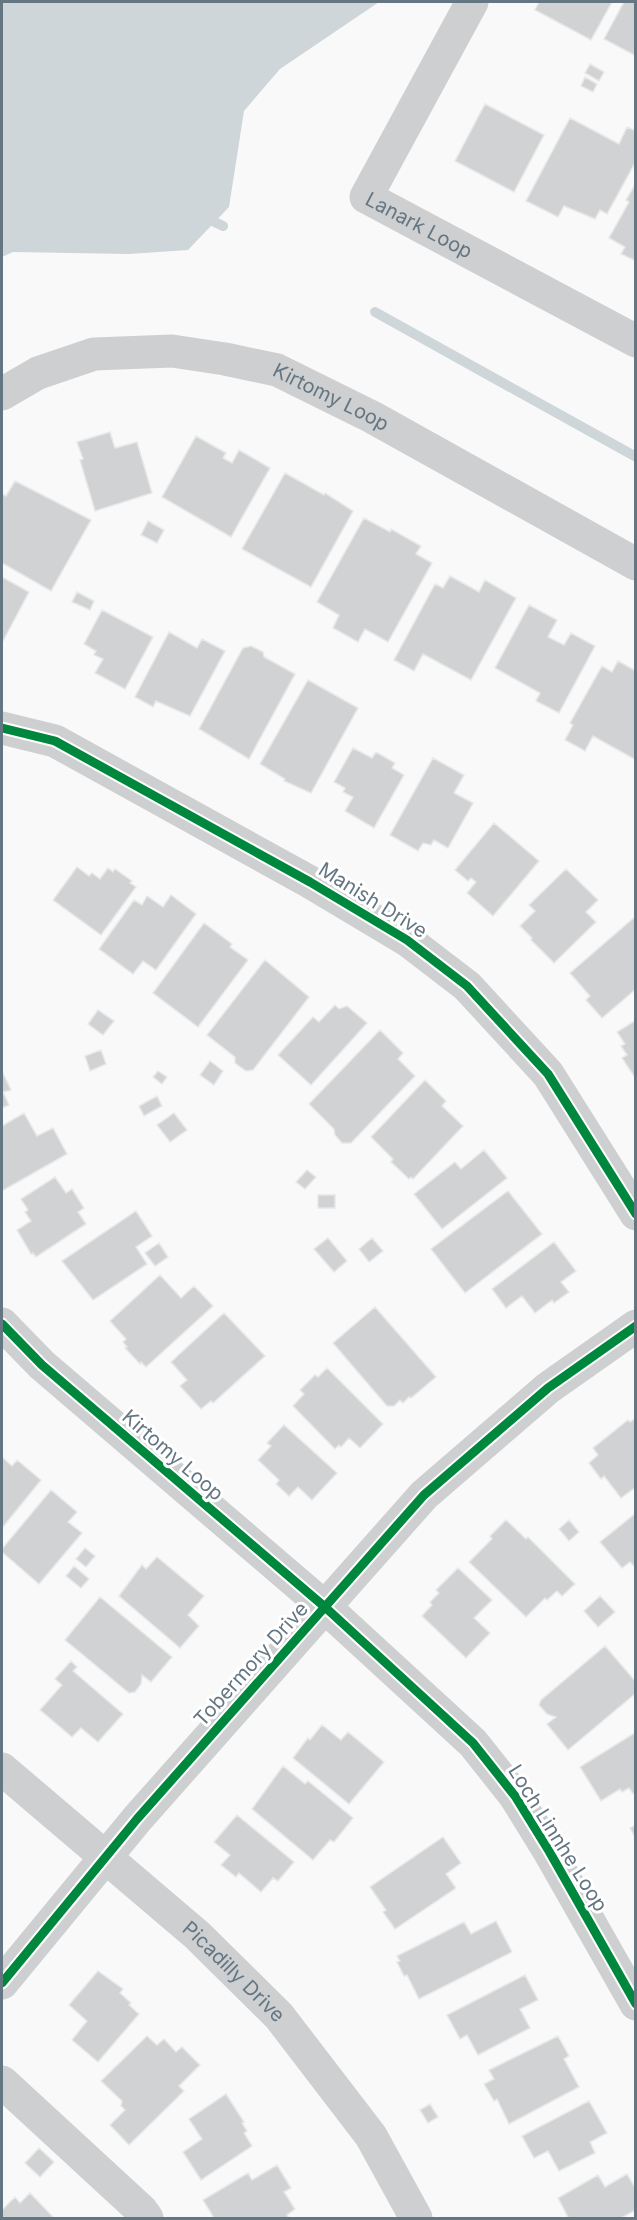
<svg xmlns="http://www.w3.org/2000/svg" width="637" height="2220" font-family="Inter,sans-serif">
  <rect width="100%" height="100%" fill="#f9f9f9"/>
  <path fill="#ced6d9" d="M2 2H379L280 69 244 111 229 207 188 250 129 254 13 252 2 257Z"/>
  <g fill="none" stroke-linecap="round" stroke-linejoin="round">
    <path stroke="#ced6d9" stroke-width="10" d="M202 216 223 226
      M375 312 636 457"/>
  </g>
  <path fill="#d0d2d3" stroke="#e8e8e8" stroke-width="1.5" d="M539 2H612L591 40 535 10Z
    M624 2H636V56L604 39Z
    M590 64 604 72 599 81 585 73Z
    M585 77 597 84 593 92 581 86Z
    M485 104 544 135 514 192 455 161Z
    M570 118 619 144 627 127 636 131V161L607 214 600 210 595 219 564 206 558 217 526 201Z
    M636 183V261L621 254 625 247 609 238 629 202 626 200Z
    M110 432 115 448 137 442 152 493 95 511 80 460 83 459 77 442Z
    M196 436 226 453 223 458 232 463 239 450 270 468 231 537 162 497Z
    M285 473 324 495 325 493 353 511 311 587 242 549Z
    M15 481 91 520 51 591 2 563V494L6 496Z
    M364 518 390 532 391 529 421 546 416 554 432 563 388 642 365 629 358 642 333 628 339 615 317 602Z
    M148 521 164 530 157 543 141 535Z
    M450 576 479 592 485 580 516 598 471 680 423 654 414 671 394 660 435 584 443 588Z
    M2 577 29 592 2 643Z
    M77 592 94 601 90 610 72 602Z
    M529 605 557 620 548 637 564 645 571 633 595 646 559 713 536 701 540 693 495 668Z
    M102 610 153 637 125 689 95 673 103 659 94 655 96 651 84 644Z
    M169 632 197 648 202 639 225 651 190 716 156 701 153 707 135 697Z
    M251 646 263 652 264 657 295 674 249 759 199 729 243 648Z
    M618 661 636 671V760L593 736 585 751 565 740 573 725 570 723 602 666 612 672Z
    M308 680 358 708 311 793 284 781 285 779 260 764Z
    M353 748 372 758 376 752 395 763 392 768 404 775 374 828 345 811 353 797 343 792 345 788 334 782Z
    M433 758 464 775 454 793 473 803 448 848 434 840 431 845 423 843 418 851 390 835Z
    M494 823 539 861 493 916 467 893 476 882 471 878 468 881 455 870Z
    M77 867 89 876 92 873 100 879 108 868 113 872 115 869 132 881 130 883 136 887 101 935 53 900Z
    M566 869 598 900 586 912 596 922 554 963 531 940 532 938 520 926 535 911 529 905Z
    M171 895 196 914 156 970 143 961 133 974 99 949 134 900 142 905 147 896 163 907Z
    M636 916V989L602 1018 586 1000 590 996 570 973Z
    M204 923 232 944 230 947 248 960 198 1027 153 993Z
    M265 960 309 997 253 1070 246 1071 235 1063V1057L207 1035Z
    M335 1005 339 1009 347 1006 367 1023 311 1085 278 1055 313 1017 319 1022Z
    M98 1010 114 1021 103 1035 88 1024Z
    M636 1020V1079L622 1058 627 1055 621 1046 625 1044 617 1032Z
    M380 1030 403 1053 398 1059 415 1076 351 1143H342L335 1135 334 1129 309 1104Z
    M101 1050 106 1064 90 1071 85 1056Z
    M210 1061 223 1071 214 1085 200 1075Z
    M2 1071 11 1090 3 1092 9 1105 2 1108Z
    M158 1071 167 1077 162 1084 153 1077Z
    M425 1080 446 1101 442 1106 463 1126 413 1179 411 1177 409 1179 391 1162 393 1159 371 1137Z
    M157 1096 162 1106 144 1116 139 1106Z
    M24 1113 37 1136 53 1128 67 1154 2 1191V1126Z
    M174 1113 187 1130 170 1142 157 1125Z
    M484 1150 507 1178 442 1229 414 1194 455 1162 461 1169Z
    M307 1170 316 1177 305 1189 296 1182Z
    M55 1177 66 1193 72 1189 84 1208 78 1212 86 1224 36 1257 33 1253 31 1254 17 1230 31 1221 25 1212 28 1210 21 1199Z
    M508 1191 542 1234 465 1293 431 1249Z
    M318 1195H335V1208H318Z
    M136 1211 152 1236 136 1247 147 1264 93 1300 62 1261Z
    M328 1238 347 1261 334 1272 314 1249Z
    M372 1238 383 1251 369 1262 359 1249Z
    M554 1242 576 1271 561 1282 569 1292 554 1303 552 1300 535 1313 522 1296 506 1308 492 1289Z
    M159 1243 168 1257 155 1266 145 1253Z
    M160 1275 181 1298 194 1286 213 1306 146 1367 141 1362 140 1364 125 1348 127 1347 123 1342 126 1339 110 1321Z
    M375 1307 436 1377 411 1398 409 1397 403 1403 400 1400 394 1406H387L333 1343Z
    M224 1313 265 1356 213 1403 211 1401 201 1409 180 1386 187 1380 171 1362Z
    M327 1368 383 1424 360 1448 349 1438 341 1447 339 1445 335 1449 293 1406 304 1394 300 1390 315 1375 318 1377Z
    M636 1418V1487L621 1498 604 1476 601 1479 589 1463 598 1455 593 1448 628 1420 630 1422Z
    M284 1425 337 1473 312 1500 298 1487 289 1496 276 1484 279 1480 258 1460 271 1446 267 1443Z
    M2 1457 12 1466 17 1460 41 1480 2 1528Z
    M51 1490 77 1512 68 1522 82 1533 39 1584 2 1552V1549Z
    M636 1513V1568L630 1562 622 1568 600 1542Z
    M506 1520 526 1539 528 1537 575 1584 562 1596 557 1591 547 1600 545 1598 526 1617 469 1562 492 1539 490 1536Z
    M569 1520 579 1532 569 1541 559 1529Z
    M85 1548 95 1556 86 1567 76 1559Z
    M157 1557 204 1596 188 1615 199 1626 180 1648 119 1596 142 1565 146 1569Z
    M74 1566 89 1579 81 1588 66 1576Z
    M458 1568 492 1600 474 1618 490 1633 466 1658 422 1616 432 1605 430 1602 439 1593 436 1590Z
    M600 1596 615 1612 598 1627 584 1611Z
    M100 1597 172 1657 151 1682 142 1675 141 1684 135 1692 129 1693 65 1640Z
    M605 1646 636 1682V1693L568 1750 547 1724 556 1717 547 1714 539 1705 541 1700Z
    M71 1661 77 1667 73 1671 123 1714 98 1742 81 1728 72 1737 40 1710 62 1685 55 1679Z
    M322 1725 341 1740 348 1732 384 1762 349 1804 293 1758 308 1738 310 1740Z
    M636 1732V1792L633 1794 629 1788 622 1792 620 1789 601 1801 580 1767Z
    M283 1766 305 1784 308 1781 353 1818 334 1842 330 1840 313 1860 252 1809Z
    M237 1815 294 1862 278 1881 273 1878 261 1892 239 1873 236 1877 221 1865 230 1855 214 1842Z
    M636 1825V1839L630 1828Z
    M443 1837 461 1863 446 1874 456 1888 395 1929 383 1912 386 1910 370 1887Z
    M496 1921 512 1952 419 1999 407 1975 404 1976 397 1962 400 1961 397 1956 464 1922 471 1934Z
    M98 1971 123 1989 120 1993 131 2003 129 2005 139 2014 98 2062 72 2040 87 2021 69 2005Z
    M525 1975 538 2000 520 2009 530 2028 478 2055 467 2035 460 2039 447 2015Z
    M147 2036 157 2045 164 2039 176 2052 182 2047 200 2065 179 2086 184 2091 129 2145 110 2125 125 2110 121 2106 122 2101 101 2081Z
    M558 2036 569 2056 564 2059 579 2087 509 2124 497 2099 494 2101 484 2084 494 2079 489 2070Z
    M226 2094 244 2122 242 2123 247 2131 244 2133 252 2146 201 2180 183 2152 202 2139 189 2119Z
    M589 2101 607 2133 590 2142 595 2153 559 2171 548 2151 534 2158 522 2136Z
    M430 2104 438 2117 428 2123 420 2110Z
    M39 2148 54 2162 40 2177 25 2163Z
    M277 2165 291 2188 284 2192 295 2209 287 2215 289 2218H214L203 2200 248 2173 252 2180Z
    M627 2174 636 2189V2210L621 2218H565L568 2217 558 2198 598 2175 605 2187Z
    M30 2193 53 2217 51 2218H2V2210L15 2197 20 2203Z"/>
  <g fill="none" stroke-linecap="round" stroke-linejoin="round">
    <g stroke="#cecfd0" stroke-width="33">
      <path id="s1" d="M472 2 366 197 636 341"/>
      <path id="s2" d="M2 394 38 373 94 354 172 351 225 359 277 370 372 417 636 564"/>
      <path d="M2 728 55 741 310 882 407 940 467 986 548 1074 636 1214"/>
      <path d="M2 1324 42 1365 326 1608 473 1743 515 1796 549 1851 636 2004"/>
      <path id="s3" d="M2 1769 197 1935 279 2016 371 2136 416 2218"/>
      <path d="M2 1983 137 1819 424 1495 548 1388 636 1326"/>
      <path d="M2 2082 142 2211 147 2218"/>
    </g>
    <defs>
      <path id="cycleway" d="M2 728 55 741 310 882 407 940 467 986 548 1074 636 1214
        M2 1324 42 1365 326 1608 473 1743 515 1796 549 1851 636 2004
        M2 1983 137 1819 424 1495 548 1388 636 1326"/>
    </defs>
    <use href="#cycleway" stroke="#fff" stroke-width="13"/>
    <use href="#cycleway" stroke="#00873e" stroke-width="9"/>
  </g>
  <g text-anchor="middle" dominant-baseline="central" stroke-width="6" stroke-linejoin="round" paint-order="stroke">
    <g font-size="20" fill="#657683" stroke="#fff">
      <text stroke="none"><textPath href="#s1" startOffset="282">Lanark Loop</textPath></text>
      <text stroke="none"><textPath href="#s2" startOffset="346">Kirtomy Loop</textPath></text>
      <text transform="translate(373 900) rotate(32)">Manish Drive</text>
      <text transform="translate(173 1455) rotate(41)">Kirtomy Loop</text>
      <text transform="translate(251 1664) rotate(-48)">Tobermory Drive</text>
      <text transform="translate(558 1838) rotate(58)">Loch Linnhe Loop</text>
      <text stroke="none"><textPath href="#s3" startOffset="308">Picadilly Drive</textPath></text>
    </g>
  </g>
  <rect width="637" height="2220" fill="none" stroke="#657683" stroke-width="6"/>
</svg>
